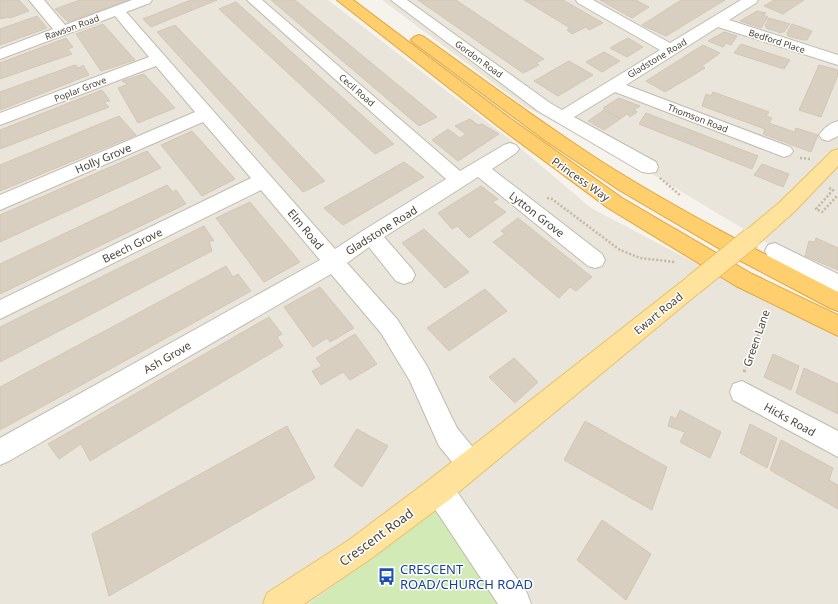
<svg xmlns="http://www.w3.org/2000/svg" width="838" height="604" font-family="'Noto Sans',sans-serif">
  <rect width="100%" height="100%" fill="#f6f3ec"/>
  <path fill="#eae5da" d="M0 0H328L512 141 591 208 838 338V604H0Z
    M382 0H838V282L817 273 652 174 524 106Z"/>
  <path fill="#d2eab5" d="M442 506 499 604H309Z"/>
  <path fill="#d8cfc1" stroke="#d3c7b4" d="M0 0H19L29 11 10 18 8 17 0 19Z
    M80 0H129L68 22 55 9Z
    M191 0H217L151 27 143 19Z
    M271 0H295L437 117 419 126Z
    M418 0H456L544 59 536 63 539 65 523 73Z
    M524 0H563L603 23 589 30 586 27 572 34 567 30 570 28Z
    M600 0H636L649 7 632 18Z
    M681 0H725L666 36 642 25Z
    M774 0H804L783 14 764 6Z
    M236 2 394 144 375 154 219 9Z
    M757 11 766 13 763 15 768 17 761 28 740 21Z
    M37 16 47 28 0 45V29Z
    M769 18 790 24 784 32H781V33L766 28 767 27 765 26Z
    M103 24 135 60 101 71 76 34Z
    M792 24 812 31 807 40H803L788 36 787 33Z
    M175 25 325 181 303 192 157 32Z
    M724 32 737 36 731 45 726 43 723 47 708 41Z
    M66 38 73 47 68 49 72 54 0 79V63Z
    M628 38 643 47 627 57 610 48Z
    M741 44 790 60 784 69 734 53Z
    M703 45 720 53 702 66 705 68 665 92 646 81Z
    M604 52 620 61 602 72 586 62Z
    M569 61 593 75 558 96 534 81Z
    M75 65 79 68 83 65 89 75 0 110V92Z
    M819 65 838 70V75L821 117 799 110Z
    M144 74 175 108 138 123 118 88 128 84 122 81Z
    M102 90 110 101 104 102 109 107 0 149V130Z
    M713 92 769 112 766 116 772 118 769 123 794 132 796 128 818 135 811 152 763 134 765 129 702 106 706 94 711 96Z
    M619 98 640 106 634 110 637 112 630 117 627 114 620 119 603 108Z
    M604 110 620 119 604 130 588 121Z
    M646 113 758 156 752 169 639 124Z
    M119 116 136 135 0 191V165Z
    M470 119 478 125 482 124 499 134 458 161 432 140 448 129 460 138 466 134 455 126Z
    M192 131 235 179 202 196 161 145Z
    M147 151 161 168 0 242V215Z
    M404 162 424 177 343 225 324 208Z
    M762 164 789 174 783 187 754 175Z
    M167 185 173 192 176 190 186 204 0 294V264Z
    M481 186 498 199 492 202 506 212 469 238 457 226 452 229 438 213Z
    M250 202 300 262 264 282 216 218Z
    M518 218 592 277 576 291 570 287 559 298 493 242 505 234 501 231Z
    M204 226 214 241H209L212 251 0 362V327Z
    M424 229 469 272 445 288 402 243Z
    M816 238 838 248V270L805 256 809 241 815 242Z
    M226 266 233 277 238 274 251 291 0 430V387Z
    M320 287 354 328 330 342 327 338 313 347 284 307Z
    M485 289 507 311 449 351 427 328Z
    M269 317 282 334 277 337 283 346 90 461 81 444 59 459 48 444Z
    M355 334 377 364 350 380 343 372 321 385 312 371 322 366 316 358Z
    M773 354 799 366 791 390 764 377Z
    M514 358 538 382 515 403 489 377Z
    M804 368 838 384V414L796 393Z
    M680 410 721 432 710 458 680 442 685 432 668 426 671 416 676 419Z
    M585 421 667 467 652 510 564 460Z
    M750 424 777 438 767 468 740 453Z
    M287 426 315 478 109 596 92 534Z
    M357 429 388 446 362 487 334 466Z
    M781 440 833 468 829 480 838 485V509L770 470Z
    M602 520 651 554 626 600 577 560Z"/>
  <g fill="none" stroke-linecap="round" stroke-linejoin="round">
    <defs>
      <path id="minor" d="M29 0H44L65 25 132 0H152L150 3 126 12 335 249 364 230 446 179 247 0H262L460 171 504 145 510 143 516 145 519 149 516 153 492 169 602 254 605 260 602 266 595 268 588 266 478 177 384 237 412 269 415 275 412 281 404 284 396 281 369 247 347 263 397 319 427 366 457 428 480 456 484 465 480 474 471 478 462 474 439 446 410 381 381 333 331 274 9 461 0 465V438L320 260 261 190 0 319V300L251 178 203 122 0 210V195L195 112 156 66 0 125V113L149 57 115 16 0 59V49L53 29Z
        M391 0H407L550 103 562 110 660 50 578 3 576 0H593L670 43 741 0H758L756 3 729 20 838 55V65L718 27 626 85 790 147 793 151 790 155 784 157 615 92 574 117 656 162 658 167 656 172 649 173 642 172 538 111Z
        M838 121V136L828 141 822 139 819 135C824 128 830 123 838 121Z
        M775 243 838 274V293L768 257 765 251 768 245Z
        M742 381 838 431V457L733 400 730 392 733 384Z
        M439 477 449 480 527 593 531 604H498L429 500 426 490 429 480Z"/>
      <path id="major" d="M838 149V166L794 212 758 244 751 246 744 244 741 238 744 232 780 202 832 151Z
        M693 276 701 279 704 285 701 291 449 500 369 560 304 604H263L267 593 349 540 429 480 685 279Z"/>
      <path id="highway" d="M337 0H353L511 119 622 198 752 274 838 315V336L736 286 608 208 499 127Z
        M419 35 424 37C483 79 541 123 602 162 678 210 758 251 838 292V311L830 308 739 260 619 190 546 141 414 43 411 40 414 37Z"/>
    </defs>
    <use href="#minor" stroke="#c2bbae" stroke-width="2"/>
    <use href="#major" stroke="#e6c16a" stroke-width="2"/>
    <use href="#highway" stroke="#e0a43c" stroke-width="2"/>
    <path stroke="#c4b79f" stroke-width="2.5" stroke-dasharray="2 2" stroke-linecap="butt" d="M800 158 811 159
      M660 178 681 196
      M829 188 833 190 816 209 822 212 838 195
      M547 198 552 199 620 250 640 258 675 262
      M752 351 767 312"/>
    <path stroke="#c4b79f" stroke-width="3" stroke-dasharray="2.5 2.5" stroke-linecap="butt" d="M744 372 752 350"/>
    <use href="#minor" fill="#fff" fill-rule="evenodd"/>
    <use href="#major" fill="#ffe39c" fill-rule="evenodd"/>
    <use href="#highway" fill="#ffcf6e" fill-rule="evenodd"/>
    <defs>
      <path id="major-bridge" d="M693 285 751 238"/>
    </defs>
    <use href="#major-bridge" stroke="#e6c16a" stroke-width="22" stroke-linecap="butt"/>
    <use href="#major-bridge" stroke="#ffe39c" stroke-width="20"/>
  </g>
  <defs>
    <symbol id="bus-bare" viewBox="-9 -9 18 18"><path d="M-5-6H5V4H4V6H2V4H-2V6H-4V4H-5ZM-3.5-4V0h7V-4ZM-3.5 1.2v1.5H-2V1.2ZM2 1.2v1.5H3.5V1.2Z" fill="#1a4fb4" stroke="#fff" stroke-width="2.5" paint-order="stroke"/></symbol>
  </defs>
  <g fill-rule="evenodd">
    <use href="#bus-bare" x="374" y="564" width="25" height="25"/>
  </g>
  <g text-anchor="middle" dominant-baseline="central" stroke-width="3" stroke-linejoin="round" paint-order="stroke">
    <g font-size="9" fill="#4b4439" stroke="#fff">
      <text transform="translate(72 27) rotate(-20)">Rawson Road</text>
      <text transform="translate(777 41) rotate(18)">Bedford Place</text>
      <text transform="translate(657 58) rotate(-31)">Gladstone Road</text>
      <text transform="translate(479 59) rotate(36)">Gordon Road</text>
      <text transform="translate(80 89) rotate(-21)">Poplar Grove</text>
      <text transform="translate(357 90) rotate(41)">Cecil Road</text>
      <text transform="translate(698 118) rotate(21)">Thomson Road</text>
    </g>
    <g font-size="11" fill="#4b4439" stroke="#fff">
      <text transform="translate(103 158) rotate(-23)">Holly Grove</text>
      <text transform="translate(581 179) rotate(35)">Princess Way</text>
      <text transform="translate(537 214) rotate(38)">Lytton Grove</text>
      <text transform="translate(306 229) rotate(50)">Elm Road</text>
      <text transform="translate(381 230) rotate(-32)">Gladstone Road</text>
      <text transform="translate(132 245) rotate(-26)">Beech Grove</text>
      <text transform="translate(658 313) rotate(-39)">Ewart Road</text>
      <text transform="translate(756 338) rotate(-71)">Green Lane</text>
      <text transform="translate(167 357) rotate(-30)">Ash Grove</text>
      <text transform="translate(790 419) rotate(29)">Hicks Road</text>
    </g>
    <g font-size="13" fill="#4b4439" stroke="#fff">
      <text transform="translate(376 537) rotate(-36)">Crescent Road</text>
    </g>
    <g font-size="13" fill="#164399" stroke="#fff" text-anchor="start">
      <text x="400" y="569">CRESCENT<tspan x="400" dy="15">ROAD/CHURCH ROAD</tspan></text>
    </g>
  </g>
</svg>
